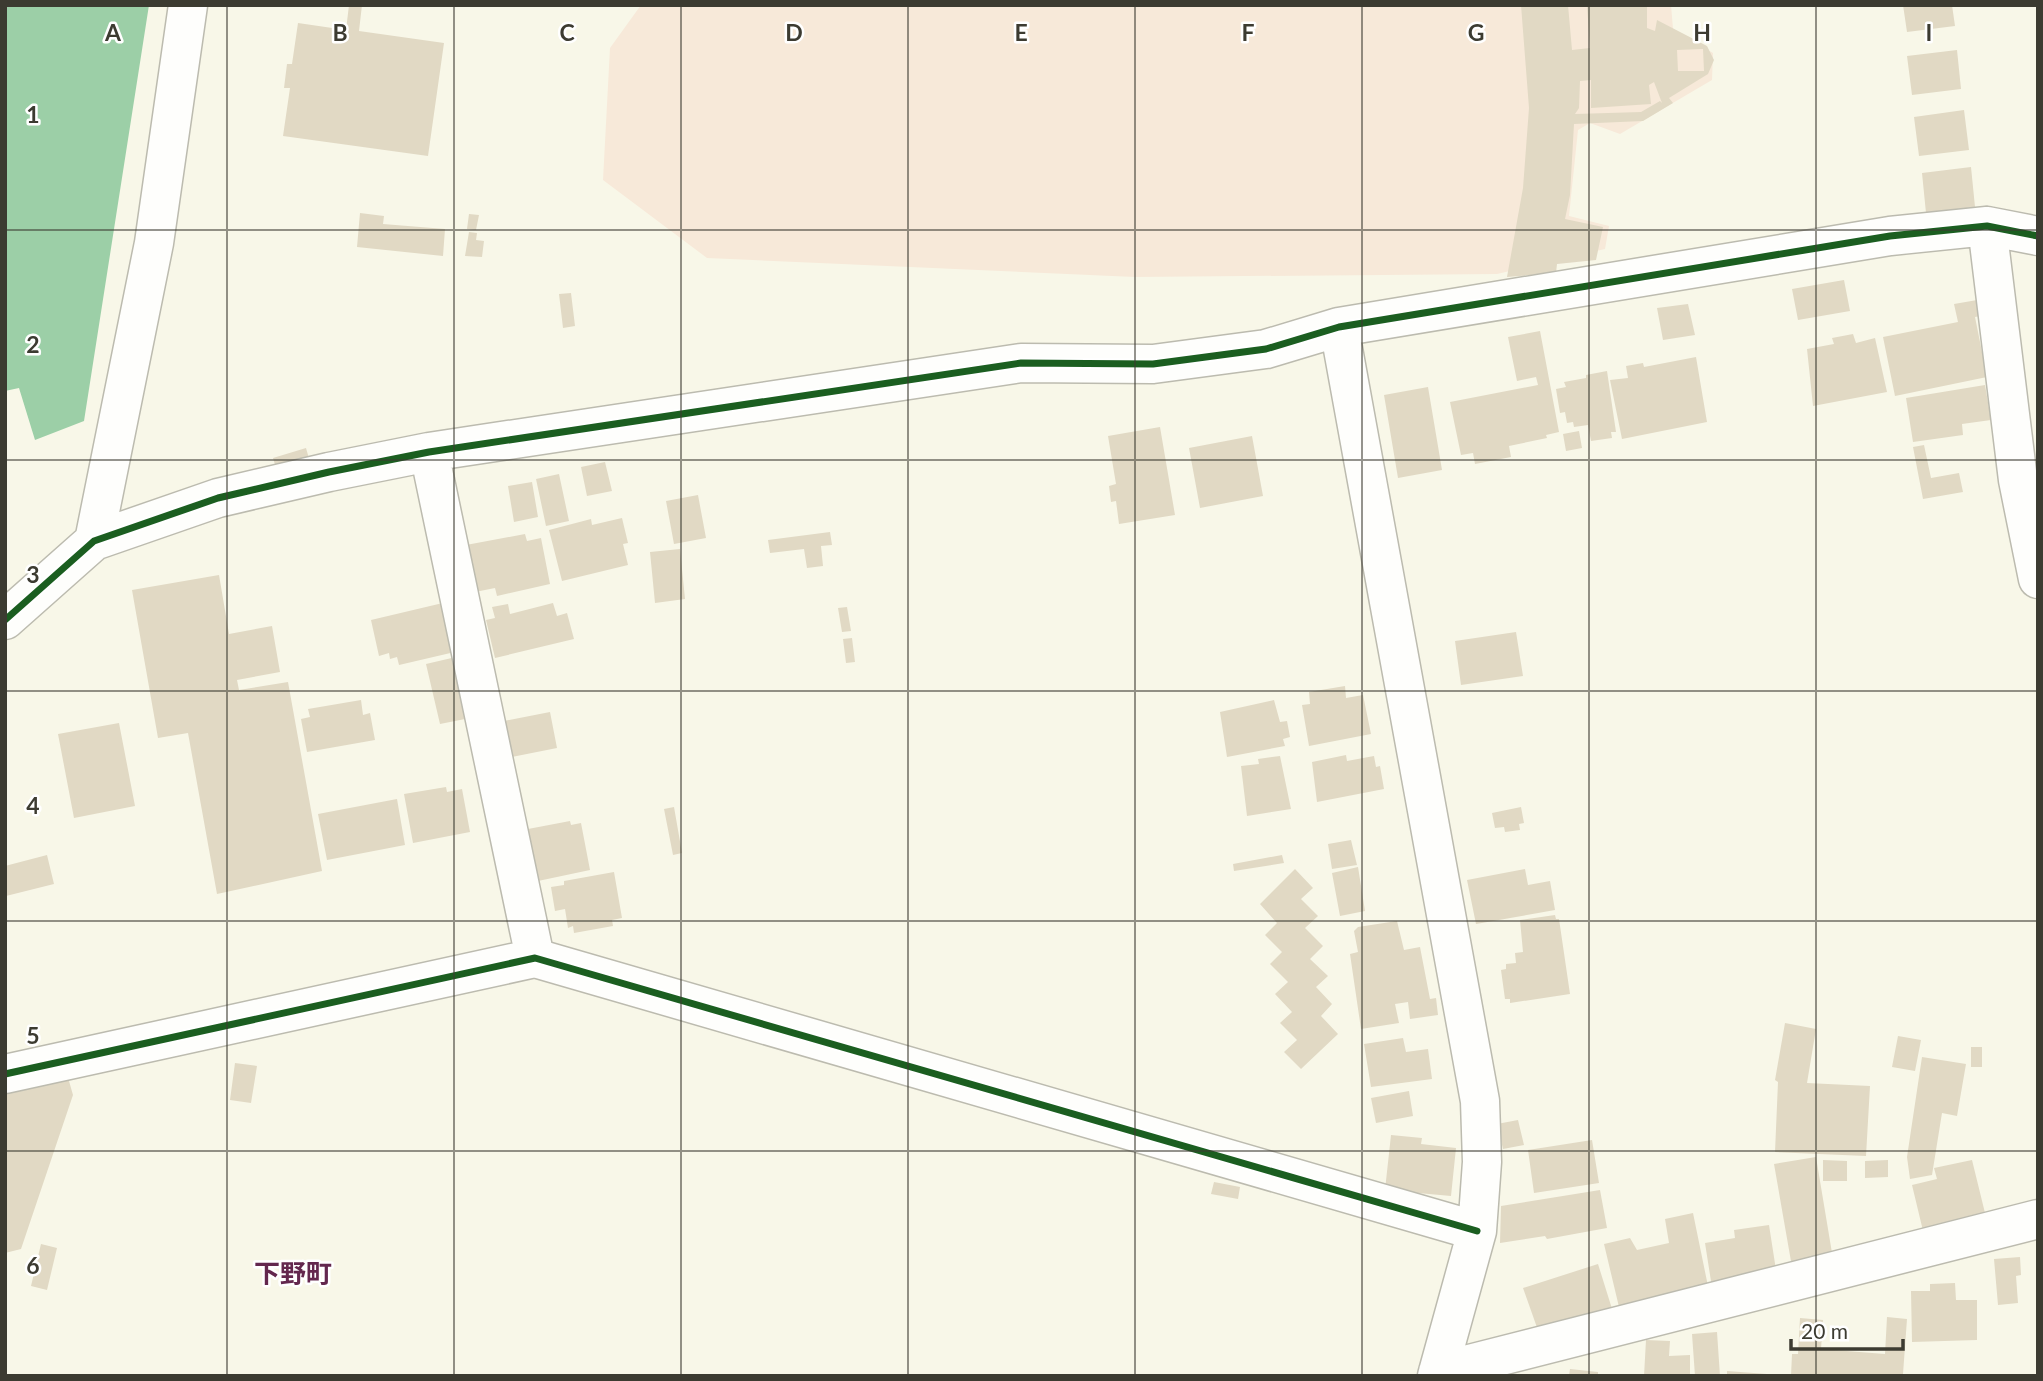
<svg xmlns="http://www.w3.org/2000/svg" width="2043" height="1381" font-family="Lato,'Noto Sans JP',sans-serif">
  <rect width="100%" height="100%" fill="#f8f7e8"/>
  <path fill="#f7e9d9" d="M641 5H1671L1673 29 1713 53 1712 80 1620 134 1590 123 1578 130 1569 216 1609 226 1605 249 1497 274 1135 277 707 258 603 180 610 48Z"/>
  <path fill="#9ccfa7" d="M5 5H149L84 421 35 440 19 388 5 391Z"/>
  <path fill="#e1d9c4" fill-rule="evenodd" d="M349 5H362L359 31 444 43 428 156 283 136 290 88H284L287 64H292L298 23 346 30Z
    M1521 5H1568L1572 50 1590 48 1587 5H1647V28L1655 31 1657 20 1707 46 1714 60 1708 74 1669 98 1673 103 1643 121 1574 124 1570 195 1565 219 1603 227 1596 260 1557 264 1556 273 1507 277 1523 188 1529 108ZM1703 49 1704 71H1678L1677 50ZM1591 80V108L1651 104 1649 85 1654 82 1662 103 1660 101 1641 112 1575 114 1579 108 1580 81Z
    M1903 5H1952L1955 26 1907 32Z
    M1957 50 1961 89 1912 95 1907 56Z
    M1964 110 1969 150 1919 156 1914 117Z
    M1971 167 1975 207 1926 213 1922 173Z
    M360 213 384 216 383 224 445 229 443 256 357 247Z
    M469 214 479 215 476 230 467 229Z
    M469 232 477 233 476 240 484 241 482 257 465 256Z
    M1844 280 1850 311 1798 320 1792 289Z
    M571 293 575 326 563 328 559 294Z
    M1983 299 1986 315 1975 317 1987 377 1895 396 1883 337 1958 322 1954 304Z
    M1688 304 1695 335 1663 340 1657 308Z
    M1540 331 1559 432 1546 435 1547 438 1509 446 1511 457 1475 464 1473 453 1461 455 1450 402 1538 385 1536 377 1517 381 1508 337Z
    M1853 334 1856 343 1875 338 1887 392 1813 406 1807 349 1834 344 1832 338Z
    M1696 357 1707 422 1622 439 1610 380 1628 378 1626 366 1643 363 1644 367Z
    M1607 371 1616 432H1611L1612 438 1591 441 1588 425 1574 427 1573 422 1567 423 1565 412 1560 413 1556 389 1566 387 1564 382 1586 378V375Z
    M1985 385 1991 420 1962 424 1963 435 1913 442 1906 398Z
    M1428 387 1442 470 1398 478 1384 395Z
    M1160 427 1175 515 1119 524 1116 501 1111 502 1109 486 1116 484 1108 436Z
    M1579 431 1582 448 1566 451 1563 434Z
    M1252 436 1263 496 1200 508 1189 448Z
    M1924 445 1931 478 1959 473 1963 492 1923 499 1913 447Z
    M306 448 310 462 277 471 273 458Z
    M605 462 612 491 587 496 581 467Z
    M559 474 569 521 546 526 536 479Z
    M532 482 538 517 514 522 508 486Z
    M698 495 706 538 674 544 666 501Z
    M622 518 628 543 623 544 628 565 562 581 549 530 591 519 592 525Z
    M830 532 832 545 821 546 823 566 807 568 804 549 770 553 768 540Z
    M525 534 527 541 541 538 550 584 497 596 495 588 475 592 466 545Z
    M680 549 685 599 655 603 650 552Z
    M219 575 229 634 272 626 280 672 237 680 239 690 288 682 322 871 217 894 188 733 158 738 132 590Z
    M447 602 459 651 399 665 397 657 390 659 389 653 379 656 371 620Z
    M553 603 557 616 567 613 574 639 495 658 486 620 495 618 492 607 508 604 510 614Z
    M847 607 851 631 842 632 838 608Z
    M1516 632 1523 676 1461 685 1455 641Z
    M852 638 855 662 846 663 843 639Z
    M456 657 470 718 440 724 426 664Z
    M1345 686 1346 698 1363 695 1371 734 1309 746 1302 705 1310 704 1309 692Z
    M361 700 363 715 370 713 375 740 307 752 301 719 310 717 308 709Z
    M1274 700 1280 722 1287 721 1290 737 1283 739 1285 746 1227 757 1220 712Z
    M550 712 557 748 507 758 499 722Z
    M119 723 135 806 74 818 58 734Z
    M1346 755 1347 761 1374 756 1376 767 1380 766 1384 789 1317 802 1312 762Z
    M1280 756 1291 809 1247 816 1241 766 1259 764 1258 759Z
    M446 787 447 792 462 789 470 832 413 843 404 794Z
    M397 799 405 845 327 860 318 814Z
    M674 807 682 853 673 855 664 809Z
    M1521 807 1524 823 1519 824 1520 830 1505 832 1504 827 1495 828 1492 813Z
    M570 821 571 825 581 823 590 870 538 881 528 829Z
    M1351 840 1357 865 1332 869 1328 844Z
    M47 855 54 884 6 896 5 866Z
    M1282 855 1284 863 1234 871 1233 864Z
    M1358 867 1365 911 1340 916 1332 873Z
    M1295 869 1313 888 1301 899 1318 916 1305 928 1323 946 1310 959 1328 976 1316 987 1332 1004 1321 1016 1338 1034 1301 1069 1284 1052 1297 1040 1280 1023 1292 1012 1275 994 1288 982 1270 964 1282 952 1265 935 1277 923 1260 904Z
    M1525 869 1528 885 1550 881 1555 910 1476 924 1467 880Z
    M614 872 622 918 612 920 613 926 574 933 573 926 568 928 565 909 555 911 551 887 564 885V881Z
    M1555 915 1556 919H1559L1570 994 1510 1003V999H1505L1501 970 1506 969V964L1516 963 1515 953 1523 952 1520 920Z
    M1397 921 1404 950 1420 947 1430 999 1436 998 1438 1015 1410 1019 1408 1002 1395 1004 1399 1023 1361 1029 1350 954 1358 952 1354 931 1358 927Z
    M1785 1023 1816 1029 1807 1083 1870 1086 1866 1156 1775 1152 1778 1082 1775 1080Z
    M1898 1036 1921 1040 1915 1071 1892 1067Z
    M1403 1038 1406 1052 1428 1049 1432 1079 1371 1087 1364 1044Z
    M1971 1047H1982V1067H1971Z
    M1922 1057 1966 1064 1957 1116 1942 1113 1932 1175 1910 1179 1907 1157Z
    M235 1063 257 1066 251 1103 230 1100Z
    M65 1067 73 1095 21 1249 5 1253V1082Z
    M1409 1091 1413 1116 1376 1123 1371 1098Z
    M1518 1120 1524 1145 1503 1149 1497 1124Z
    M1391 1135 1422 1138 1421 1144 1456 1148 1451 1196 1385 1190Z
    M1592 1140 1599 1183 1534 1193 1528 1150Z
    M1816 1157 1832 1253 1792 1267 1774 1164Z
    M1823 1160 1847 1161V1181H1823Z
    M1888 1160V1177L1865 1178V1161Z
    M1972 1160 1985 1213 1952 1221 1954 1227 1924 1235 1912 1185 1937 1179 1934 1168Z
    M1214 1182 1240 1187 1238 1199 1211 1194Z
    M1600 1190 1607 1228 1547 1239 1545 1236 1500 1243 1501 1206Z
    M1693 1213 1710 1296 1619 1307 1604 1244 1630 1238 1637 1250 1669 1243 1665 1219Z
    M1769 1225 1776 1270 1713 1294 1705 1243 1735 1238 1734 1230Z
    M41 1244 57 1248 47 1290 31 1286Z
    M2020 1257 2021 1275 2016 1276 2018 1303 1998 1305 1994 1259Z
    M1598 1264 1613 1312 1540 1336 1523 1288Z
    M1955 1283 1956 1300H1977V1340L1912 1342 1911 1291H1930V1284Z
    M1887 1317 1907 1319 1903 1374 1791 1376 1792 1354H1798L1800 1318 1823 1320 1821 1349 1885 1354Z
    M1717 1332 1720 1376H1695L1692 1334Z
    M1646 1340 1670 1341 1669 1356 1690 1355V1376H1644Z
    M1570 1369 1598 1372V1376H1569Z
    M1727 1371 1767 1374V1376H1727Z"/>
  <g fill="none" stroke-linecap="round" stroke-linejoin="round">
    <defs>
      <path id="minor" d="M1987 226 2018 480 2038 579
        M1339 327 1480 1101 1482 1162 1477 1231 1437 1376
        M429 452 535 958
        M94 541 154 243 188 5
        M5 620 94 541 218 498 329 472 429 452 1021 363 1153 364 1266 349 1339 327 1890 236 1987 226 2038 236
        M5 1074 535 958 1477 1231
        M1438 1372 2038 1219"/>
    </defs>
    <use href="#minor" stroke="#bcbbaf" stroke-width="41"/>
    <use href="#minor" stroke="#fefefc" stroke-width="38"/>
    <defs>
      <path id="cycleway" d="M5 620 94 541 218 498 329 472 429 452 1021 363 1153 364 1266 349 1339 327 1890 236 1987 226 2038 236
        M5 1074 535 958 1477 1231"/>
    </defs>
    <use href="#cycleway" stroke="#fff" stroke-width="11"/>
    <use href="#cycleway" stroke="#1b5e20" stroke-width="7"/>
  </g>
  <path fill="none" stroke="#3c3b31" stroke-width="2" stroke-opacity="0.55" d="M227 5V1376M454 5V1376M681 5V1376M908 5V1376M1135 5V1376M1362 5V1376M1589 5V1376M1816 5V1376M5 230H2038M5 460H2038M5 691H2038M5 921H2038M5 1151H2038"/>
  <g text-anchor="middle" dominant-baseline="central" stroke-width="5" stroke-linejoin="round" paint-order="stroke">
    <g font-size="26" font-weight="bold" fill="#63274e" stroke="#fff">
      <text x="293" y="1273">下野町</text>
    </g>
  </g>
  <g font-size="23" text-anchor="middle" font-weight="bold" fill="#3c3b31" stroke="#fff" stroke-width="5" stroke-linejoin="round" paint-order="stroke">
    <text x="113" y="41">A</text>
    <text x="340" y="41">B</text>
    <text x="567" y="41">C</text>
    <text x="794" y="41">D</text>
    <text x="1021" y="41">E</text>
    <text x="1248" y="41">F</text>
    <text x="1476" y="41">G</text>
    <text x="1702" y="41">H</text>
    <text x="1929" y="41">I</text>
    <text x="33" y="123">1</text>
    <text x="33" y="353">2</text>
    <text x="33" y="583">3</text>
    <text x="33" y="814">4</text>
    <text x="33" y="1044">5</text>
    <text x="33" y="1274">6</text>
  </g>
  <rect width="2043" height="1381" fill="none" stroke="#3c3b31" stroke-width="14"/>
  <path d="M1791 1339v10h112v-10" fill="none" stroke="#3c3b31" stroke-width="3.5"/>
  <text x="1801" y="1339" font-size="21" fill="#3c3b31" stroke="#ffffff" stroke-width="5" paint-order="stroke">20 m</text>
</svg>
